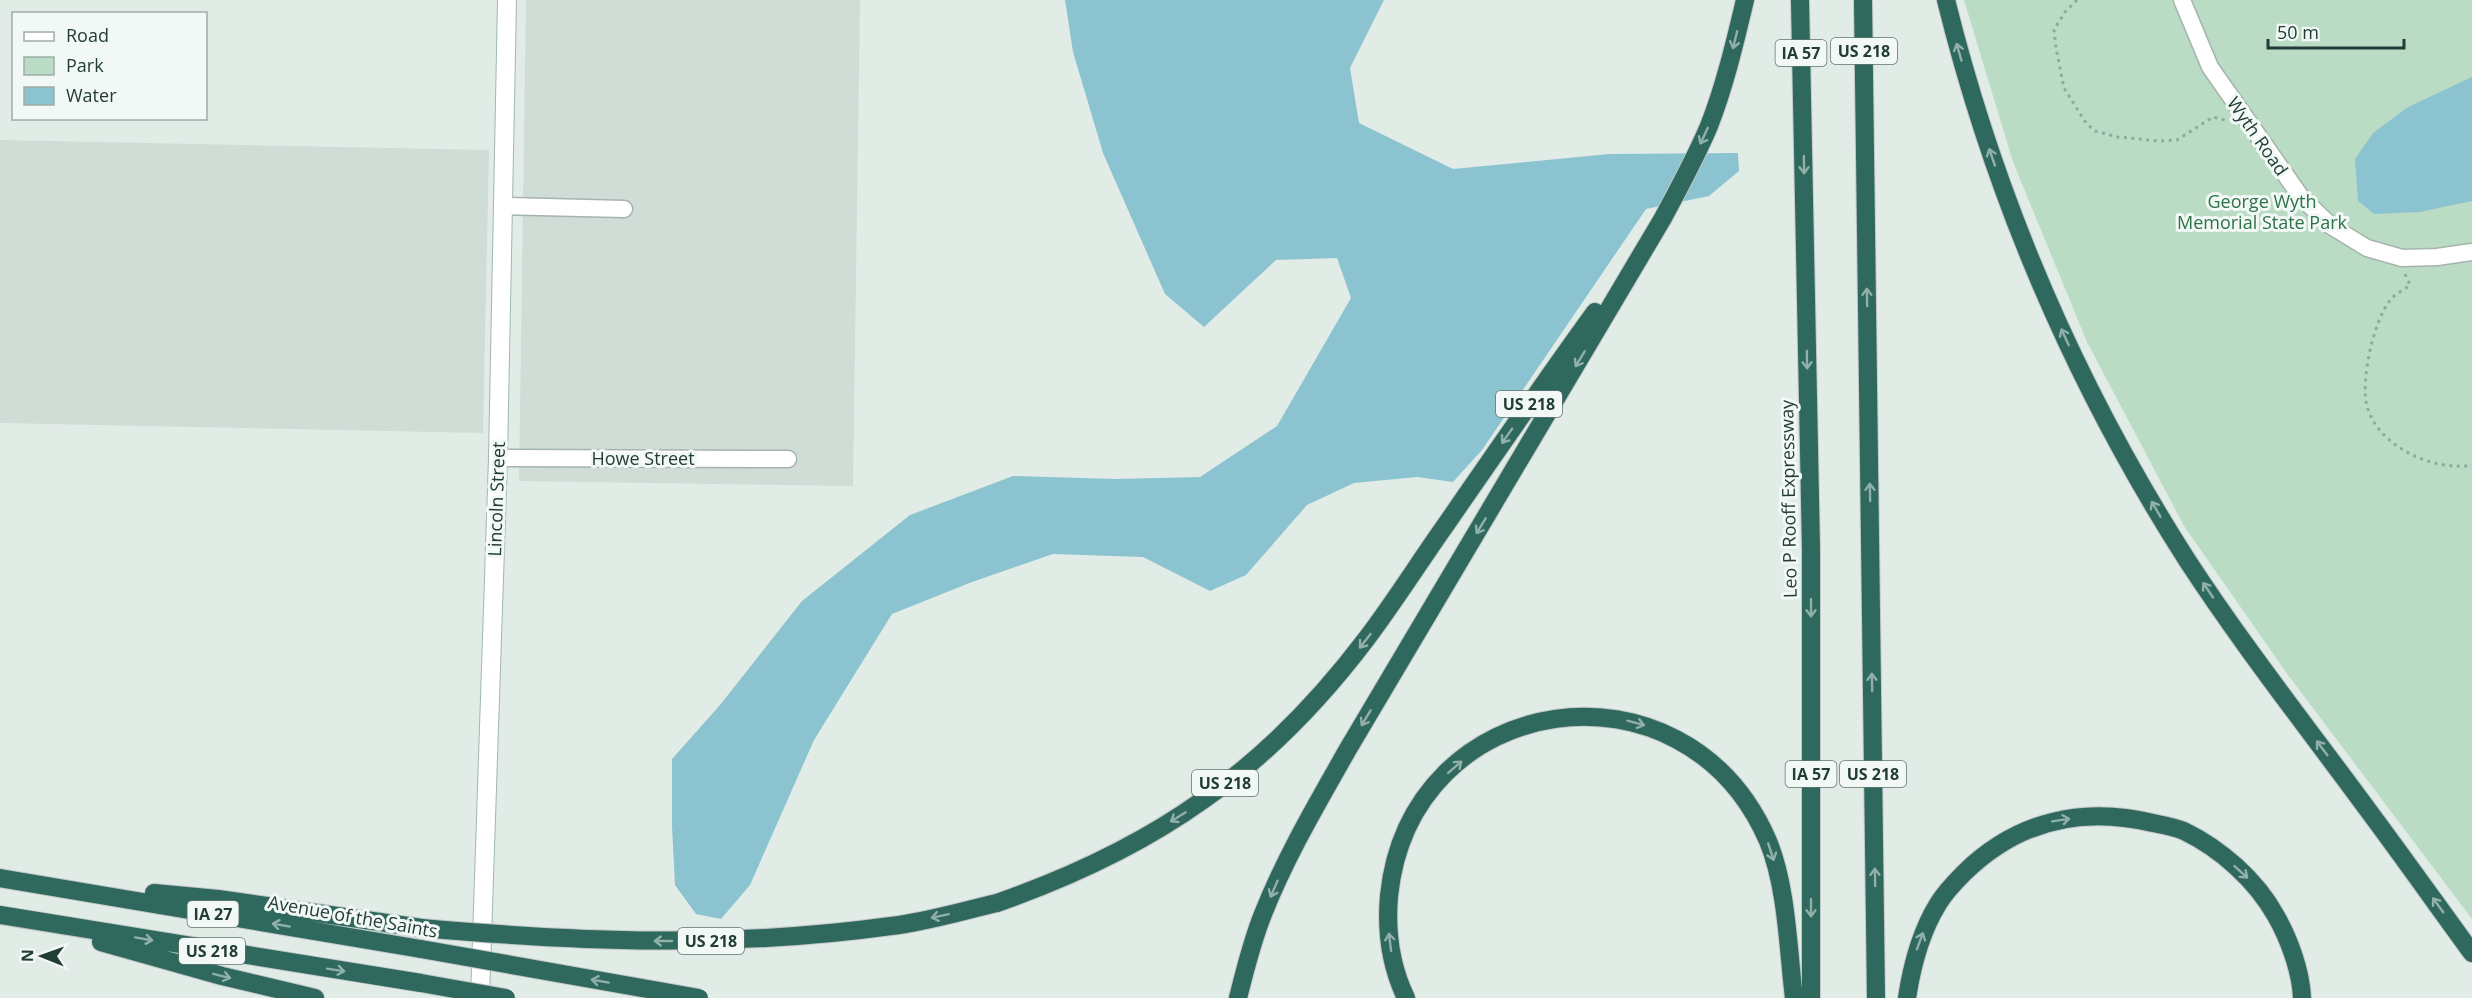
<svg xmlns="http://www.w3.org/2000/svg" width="2472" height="998" font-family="'Open Sans',sans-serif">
  <rect width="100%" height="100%" fill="#e2ece7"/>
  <path fill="#d0dcd6" d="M526 0H860L853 486 519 481Z
    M0 140 489 150 483 433 0 423Z"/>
  <path fill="#bbdcc4" d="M1964 0H2472V919L2288 675 2184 526 2087 342 2013 162Z"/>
  <path fill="#8bc4d0" d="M1065 0H1384L1350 68 1359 123 1453 169 1609 154 1738 153 1739 171 1709 196 1646 209 1482 450 1453 482 1417 477 1354 483 1307 505 1246 575 1210 591 1143 557 1053 554 972 582 892 614 814 740 750 885 721 919 696 914 675 885 672 827V759L720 705 802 601 910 515 1013 476 1115 479 1200 477 1277 426 1351 298 1337 258 1276 260 1204 327 1165 294 1103 153 1073 52Z
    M2472 77V201L2420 212 2374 214 2358 201 2355 159 2373 133 2408 107Z"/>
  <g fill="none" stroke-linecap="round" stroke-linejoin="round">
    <defs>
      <path id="minor" d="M2182 0 2210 67 2301 197 2331 226 2367 248 2402 258 2437 257 2472 252
        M503 206 624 209
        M498 458 788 459"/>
      <path id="secondary" d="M480 998 498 458 507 0"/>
      <path id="motorway" d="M1800 0 1811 549V998
        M1863 0 1876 998
        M1946 0C1995 198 2077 388 2187 560 2243 646 2307 727 2368 810 2403 857 2437 905 2472 953
        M0 878 421 949
        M154 893 218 899 422 928
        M997 903C1071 877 1140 845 1203 800 1266 756 1321 699 1367 638 1395 601 1420 561 1447 523 1496 452 1545 381 1595 312
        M0 915 421 983
        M101 942 222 976 315 998
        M1238 998C1245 970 1252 941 1263 914 1286 856 1318 802 1348 749L1663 218C1679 188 1696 157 1709 126 1725 85 1735 42 1745 0
        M1406 998C1391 967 1386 931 1389 896 1410 689 1685 649 1768 841 1787 887 1788 949 1794 998
        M1907 998C1912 965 1920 933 1938 904 1945 892 1955 882 1964 873 2017 821 2082 806 2153 823 2163 825 2174 827 2184 831 2221 849 2256 880 2276 916 2289 939 2301 971 2302 998"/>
    </defs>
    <use href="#minor" stroke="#a5b4ae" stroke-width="19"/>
    <use href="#secondary" stroke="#a0b7af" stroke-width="20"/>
    <use href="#motorway" stroke="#c1c8c7" stroke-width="20"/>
    <path stroke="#83afa1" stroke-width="3" stroke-dasharray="3 4.5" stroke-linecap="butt" d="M2077 0 2065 12 2054 30 2056 48 2064 88 2086 123 2095 131 2118 137 2160 141 2177 140 2213 117 2225 120
      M2405 274 2410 285C2404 290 2395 294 2391 299 2374 319 2360 381 2367 406 2377 446 2434 472 2472 465"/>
    <use href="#minor" stroke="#fff" stroke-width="16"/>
    <use href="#secondary" stroke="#fff" stroke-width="18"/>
    <use href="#motorway" stroke="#2f685d" stroke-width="18"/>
    <defs>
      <path id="motorway-bridge" d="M422 928C581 942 732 948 891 926 926 922 962 911 997 903
        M421 949 699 998
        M421 983 506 998"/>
    </defs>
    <use href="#motorway-bridge" stroke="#c1c8c7" stroke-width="20" stroke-linecap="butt"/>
    <use href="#motorway-bridge" stroke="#2f685d" stroke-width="18"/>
  </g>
  <defs><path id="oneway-shaft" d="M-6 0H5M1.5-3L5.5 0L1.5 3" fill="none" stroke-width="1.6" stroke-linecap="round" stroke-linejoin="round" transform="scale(1.5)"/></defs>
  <g stroke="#90b0a9">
    <use href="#oneway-shaft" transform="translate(1735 40) rotate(104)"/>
    <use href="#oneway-shaft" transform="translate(1959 52) rotate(-106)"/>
    <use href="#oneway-shaft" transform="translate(1704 136) rotate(115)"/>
    <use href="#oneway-shaft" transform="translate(1992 157) rotate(-109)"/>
    <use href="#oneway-shaft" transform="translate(1804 165) rotate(89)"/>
    <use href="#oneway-shaft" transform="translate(1867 297) rotate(-91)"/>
    <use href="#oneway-shaft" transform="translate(2065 337) rotate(-115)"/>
    <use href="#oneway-shaft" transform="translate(1580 359) rotate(121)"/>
    <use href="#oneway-shaft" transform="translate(1807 360) rotate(89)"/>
    <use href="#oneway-shaft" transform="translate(1507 436) rotate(125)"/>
    <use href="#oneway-shaft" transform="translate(1870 492) rotate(-91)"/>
    <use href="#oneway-shaft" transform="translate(2156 509) rotate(-120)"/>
    <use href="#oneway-shaft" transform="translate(1481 526) rotate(121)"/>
    <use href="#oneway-shaft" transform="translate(2208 590) rotate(-124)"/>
    <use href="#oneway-shaft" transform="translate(1811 608) rotate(90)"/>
    <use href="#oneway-shaft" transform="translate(1365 641) rotate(128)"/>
    <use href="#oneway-shaft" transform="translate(1872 682) rotate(-91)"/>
    <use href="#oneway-shaft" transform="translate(1366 718) rotate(121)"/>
    <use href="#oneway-shaft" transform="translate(1636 723) rotate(15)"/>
    <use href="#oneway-shaft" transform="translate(2322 748) rotate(-127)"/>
    <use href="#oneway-shaft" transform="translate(1455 767) rotate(-41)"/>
    <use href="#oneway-shaft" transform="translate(1178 817) rotate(148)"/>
    <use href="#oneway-shaft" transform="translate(2061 820) rotate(-9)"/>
    <use href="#oneway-shaft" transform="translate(1771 852) rotate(72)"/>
    <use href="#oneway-shaft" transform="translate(2241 872) rotate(42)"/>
    <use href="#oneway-shaft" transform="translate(1875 877) rotate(-91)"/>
    <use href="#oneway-shaft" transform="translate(1274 889) rotate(113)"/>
    <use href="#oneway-shaft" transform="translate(2438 905) rotate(-126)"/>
    <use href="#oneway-shaft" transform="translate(1811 908) rotate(90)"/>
    <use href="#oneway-shaft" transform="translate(940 916) rotate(168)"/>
    <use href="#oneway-shaft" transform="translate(281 925) rotate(-170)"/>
    <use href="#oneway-shaft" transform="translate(144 939) rotate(10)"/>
    <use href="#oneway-shaft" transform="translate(663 941) rotate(180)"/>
    <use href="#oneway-shaft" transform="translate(1920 941) rotate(-70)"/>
    <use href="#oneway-shaft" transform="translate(1390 942) rotate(-97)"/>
    <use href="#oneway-shaft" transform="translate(336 970) rotate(9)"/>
    <use href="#oneway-shaft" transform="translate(222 976) rotate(14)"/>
    <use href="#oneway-shaft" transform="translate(600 981) rotate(-170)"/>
  </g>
  <g text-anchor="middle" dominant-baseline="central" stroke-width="6" stroke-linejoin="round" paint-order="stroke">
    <g fill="#f2f8f5" stroke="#60746f" stroke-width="1.5">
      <rect x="1831" y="38" width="66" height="26" rx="4.5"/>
      <rect x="1775.5" y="40" width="51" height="26" rx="4.5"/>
      <rect x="1496" y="391" width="66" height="26" rx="4.5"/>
      <rect x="1785.5" y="761" width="51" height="26" rx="4.5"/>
      <rect x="1840" y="761" width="66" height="26" rx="4.5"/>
      <rect x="1192" y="770" width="66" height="26" rx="4.5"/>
      <rect x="187.5" y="901" width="51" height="26" rx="4.5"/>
      <rect x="678" y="928" width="66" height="26" rx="4.5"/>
      <rect x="179" y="938" width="66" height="26" rx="4.5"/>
    </g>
    <g font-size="16" font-weight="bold" fill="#223c36">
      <text x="1864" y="51">US 218</text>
      <text x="1801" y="53">IA 57</text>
      <text x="1529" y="404">US 218</text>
      <text x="1811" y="774">IA 57</text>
      <text x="1873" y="774">US 218</text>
      <text x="1225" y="783">US 218</text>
      <text x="213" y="914">IA 27</text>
      <text x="711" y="941">US 218</text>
      <text x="212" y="951">US 218</text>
    </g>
    <g font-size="18" fill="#223c36" stroke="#f2f8f5">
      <text transform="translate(2258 136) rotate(55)">Wyth Road</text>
      <text x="643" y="458">Howe Street</text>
      <text transform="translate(496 499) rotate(-88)">Lincoln Street</text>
      <text transform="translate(1788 499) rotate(-91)">Leo P Rooff Expressway</text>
      <text transform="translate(353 916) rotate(10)">Avenue of the Saints</text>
    </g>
    <g font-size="18" fill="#2d7249" stroke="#f2f8f5">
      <text x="2262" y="201">George Wyth<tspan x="2262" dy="21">Memorial State Park</tspan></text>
    </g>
  </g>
  <rect x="12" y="12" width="195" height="108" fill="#f2f8f5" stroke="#9fada9" stroke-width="1.5"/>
  <rect x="24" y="32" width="30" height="9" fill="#ffffff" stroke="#9fada9" stroke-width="1.5"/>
  <text x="66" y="42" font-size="18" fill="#223c36">Road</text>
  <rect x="24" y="57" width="30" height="18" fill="#bbdcc4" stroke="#9fada9" stroke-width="1.5"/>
  <text x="66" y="72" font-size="18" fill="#223c36">Park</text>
  <rect x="24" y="87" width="30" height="18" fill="#8bc4d0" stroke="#9fada9" stroke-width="1.5"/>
  <text x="66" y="102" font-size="18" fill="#223c36">Water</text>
  <g transform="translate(42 956) rotate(271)" stroke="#f2f8f5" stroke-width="4.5" paint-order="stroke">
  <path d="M0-4.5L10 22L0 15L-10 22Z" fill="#223c36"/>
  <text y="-9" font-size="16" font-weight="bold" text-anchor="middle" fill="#223c36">N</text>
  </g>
  <path d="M2268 39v9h136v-9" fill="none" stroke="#223c36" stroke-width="3"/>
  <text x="2277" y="39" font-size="18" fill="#223c36" stroke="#f2f8f5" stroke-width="4.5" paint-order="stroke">50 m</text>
</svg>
